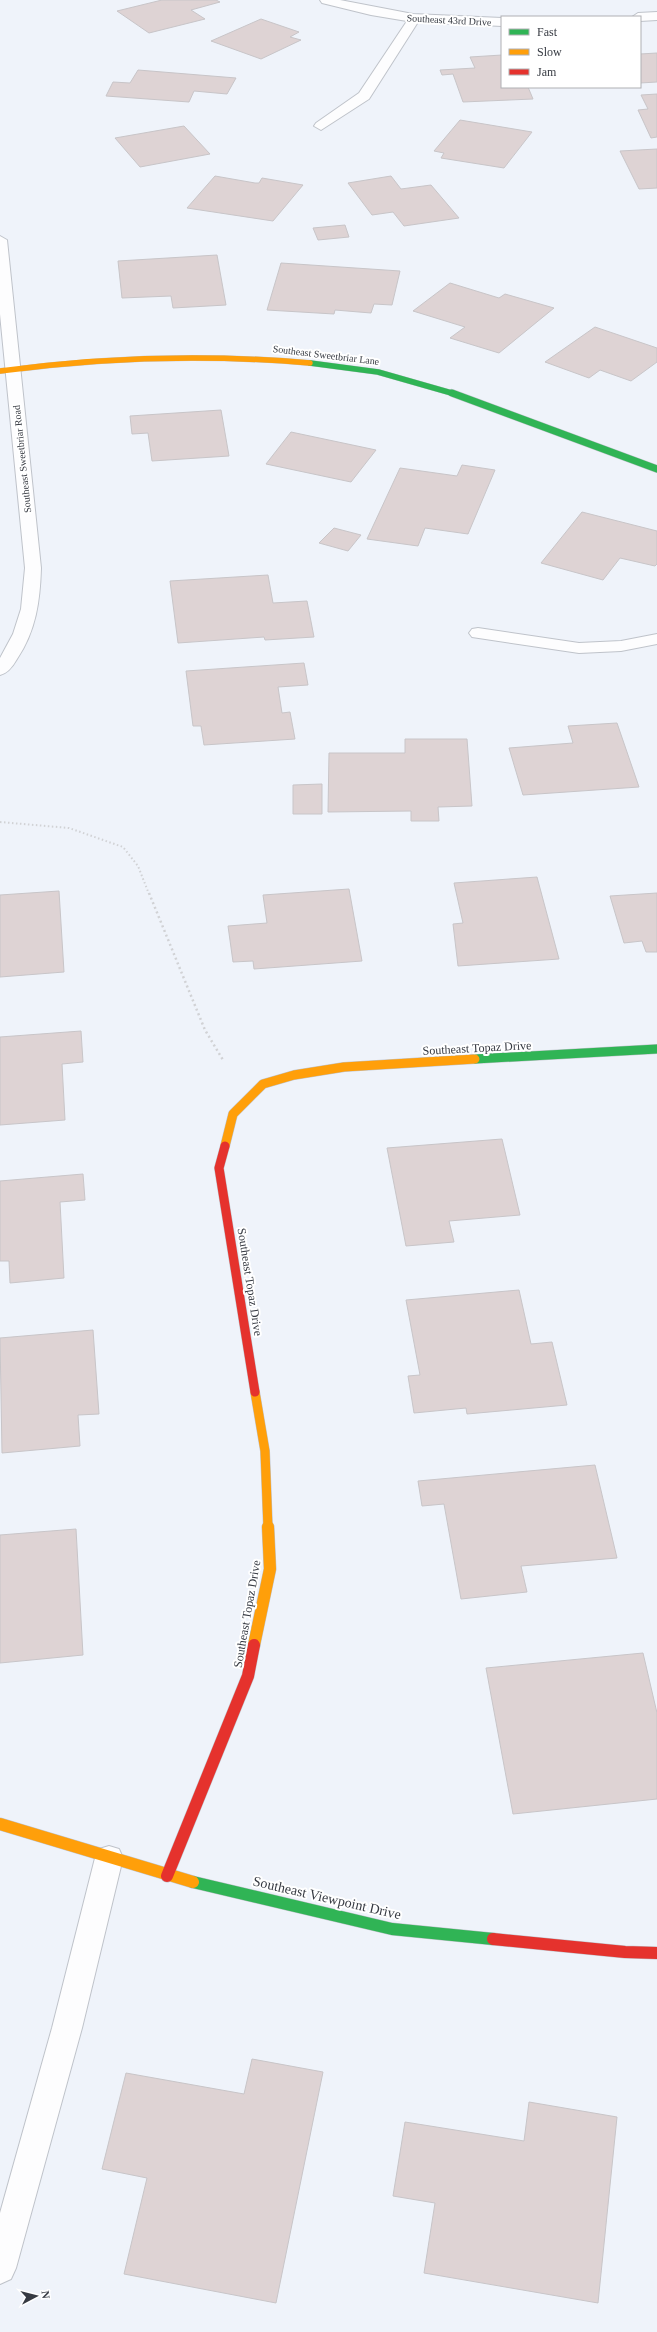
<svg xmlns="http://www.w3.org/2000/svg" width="657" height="2332" font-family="Georgia,serif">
  <rect width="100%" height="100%" fill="#eff3fa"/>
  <path fill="#ded3d4" stroke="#c8c5c8" d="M162 0H216L220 2 191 10 205 19 149 33 117 11Z
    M261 19 299 32 290 37 301 40 261 59 211 41Z
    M657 53V82L640 83V54Z
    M502 55V87H528L533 99 463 102 453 74 442 75 440 70 475 68 470 57Z
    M138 70 236 78 227 94 194 91 189 102 106 96 113 82 130 83Z
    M657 94V137L651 138 638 110 648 109 641 95Z
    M460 120 532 132 504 168 441 158 444 153 434 151Z
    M184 126 210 154 140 167 115 138Z
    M657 149V188L639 189 620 151Z
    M215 176 255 183H259L262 178 303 185 273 221 187 208Z
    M391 176 401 189 431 185 459 218 404 226 393 212 372 215 348 183Z
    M345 225 349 237 318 240 313 228Z
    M217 255 226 305 173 308 171 296 122 298 118 261Z
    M281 263 400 271 392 305 374 304 371 313 335 310 334 314 267 310Z
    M450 283 499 298 505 294 554 308 499 353 450 338 465 327 413 311Z
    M595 327 657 348V362L631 381 600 370 589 378 545 362Z
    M221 410 229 456 152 461 148 433 132 434 130 416Z
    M291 432 376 450 351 482 266 464Z
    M462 465 495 470 468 534 425 528 418 546 367 539 400 468 457 476Z
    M582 512 657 531V564L655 566 620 558 603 580 541 563Z
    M334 528 361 535 348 551 319 543Z
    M268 575 273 603 307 601 314 637 265 640 264 637 178 643 170 581Z
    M304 663 308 685 278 687 282 713 290 712 295 739 204 745 201 726H193L186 671Z
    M617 723 639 787 523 795 509 748 573 743 568 726Z
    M405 739H467L472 806 438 807 439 821H411V811L328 812 329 753H405Z
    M322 784V814H293V785Z
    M537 877 559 959 458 966 453 924 463 923 454 883Z
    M349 889 362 961 254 969 253 961 233 962 228 926 267 923 263 895Z
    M59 891 64 972 0 977V895Z
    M657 893V952H646L642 941 624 943 610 896Z
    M81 1031 83 1062 62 1064 65 1120 0 1125V1037Z
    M502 1139 520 1215 449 1221 454 1242 406 1246 387 1148Z
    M83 1174 85 1200 60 1202 64 1278 10 1283 9 1261H0V1181Z
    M519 1290 531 1344 552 1342 567 1405 467 1414 466 1408 414 1413 408 1376 420 1375 406 1300Z
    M93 1330 99 1414 78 1415 80 1446 2 1453 0 1338Z
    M595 1465 617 1558 521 1566 527 1592 461 1599 444 1504 422 1506 418 1481Z
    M76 1529 83 1655 0 1663V1535Z
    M643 1653 657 1713V1799L513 1814 486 1668Z
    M252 2059 323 2072 276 2303 124 2274 147 2178 102 2169 126 2073 244 2094Z
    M529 2102 617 2117 598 2303 424 2273 435 2203 393 2196 405 2122 524 2141Z"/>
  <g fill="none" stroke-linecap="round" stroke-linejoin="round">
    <defs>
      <path id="lane" d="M109 1846 119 1849 123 1858 82 2028 16 2268 11 2279 0 2284V2213L52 2028 95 1858 99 1849Z"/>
      <path id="street" d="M320 0H340L413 14 502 18V26L418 22 369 99 321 130 314 126 316 123 359 93 407 21 371 15 322 3Z
        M657 12V20L640 21V17H632L638 13Z
        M0 236 7 240 41 568C40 601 36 631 17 659 13 666 8 673 0 675V658L13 634 21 609 25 568 0 314Z
        M478 628 579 643 621 641 657 634V644L621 651 579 653 472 637 469 633 472 629Z"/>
      <path id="fast-far3" d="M310 363 378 372 455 394"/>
      <path id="fast-far2" d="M452 393 657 469"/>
      <path id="fast-far1" d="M475 1059 657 1049"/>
      <path id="fast" d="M193 1882 392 1929 493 1939"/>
      <path id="slow-far2" d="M0 371C104 357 206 354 310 363"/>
      <path id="slow-far1" d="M225 1146 233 1114 263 1084 294 1075 344 1067 475 1059
        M255 1392 265 1451 268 1528"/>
      <path id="slow" d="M254 1645 270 1569 268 1527
        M0 1824 193 1882"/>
      <path id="jam-far1" d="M225 1146 219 1168 255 1392"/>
      <path id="jam" d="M167 1876 248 1676 254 1645
        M493 1939 625 1952 657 1953"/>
    </defs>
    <use href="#lane" stroke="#bfc3ca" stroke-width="2"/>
    <use href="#street" stroke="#bfc3ca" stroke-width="2"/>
    <use href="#fast-far3" stroke="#bfc3ca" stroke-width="6"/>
    <use href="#fast-far2" stroke="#bfc3ca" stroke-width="8"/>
    <use href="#fast-far1" stroke="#bfc3ca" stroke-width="10"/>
    <use href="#fast" stroke="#bfc3ca" stroke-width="13"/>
    <use href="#slow-far2" stroke="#bfc3ca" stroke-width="6"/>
    <use href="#slow-far1" stroke="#bfc3ca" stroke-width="10"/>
    <use href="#slow" stroke="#bfc3ca" stroke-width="13"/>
    <use href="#jam-far1" stroke="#bfc3ca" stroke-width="10"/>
    <use href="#jam" stroke="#bfc3ca" stroke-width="13"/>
    <path stroke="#d1d2d5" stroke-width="2" stroke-dasharray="1.5 2.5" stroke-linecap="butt" d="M0 822 69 828 123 847 138 866 149 894"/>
    <path stroke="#d1d2d5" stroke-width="2.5" stroke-dasharray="2 3" stroke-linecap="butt" d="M149 893 205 1030 223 1060"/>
    <use href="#lane" fill="#fdfdfe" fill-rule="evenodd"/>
    <use href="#street" fill="#fdfdfe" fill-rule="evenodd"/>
    <use href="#fast-far3" stroke="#30b455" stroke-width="5.5"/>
    <use href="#fast-far2" stroke="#30b455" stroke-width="7"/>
    <use href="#fast-far1" stroke="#30b455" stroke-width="9"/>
    <use href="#fast" stroke="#30b455" stroke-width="12"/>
    <use href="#slow-far2" stroke="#ff9f0a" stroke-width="5.5"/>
    <use href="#slow-far1" stroke="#ff9f0a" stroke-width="9"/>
    <use href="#slow" stroke="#ff9f0a" stroke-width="12"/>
    <use href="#jam-far1" stroke="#e5322d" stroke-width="9"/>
    <use href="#jam" stroke="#e5322d" stroke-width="12"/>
  </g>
  <g text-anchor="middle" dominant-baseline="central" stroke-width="4" stroke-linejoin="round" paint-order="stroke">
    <g font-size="10" fill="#363a42" stroke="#fff">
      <text transform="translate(449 20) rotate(3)">Southeast 43rd Drive</text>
      <text transform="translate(326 355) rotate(7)">Southeast Sweetbriar Lane</text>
      <text transform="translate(22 459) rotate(-96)">Southeast Sweetbriar Road</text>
    </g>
    <g font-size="12" fill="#363a42" stroke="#fff">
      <text transform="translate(477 1048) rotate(-3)">Southeast Topaz Drive</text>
      <text transform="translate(250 1282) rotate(81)">Southeast Topaz Drive</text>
      <text transform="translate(247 1614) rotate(-80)">Southeast Topaz Drive</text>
    </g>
    <g font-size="14" fill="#363a42" stroke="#fff">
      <text transform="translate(327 1898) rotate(13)">Southeast Viewpoint Drive</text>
    </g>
  </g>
  <rect x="501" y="16" width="140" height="72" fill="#ffffff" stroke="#afb0b3"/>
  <rect x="509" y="29" width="20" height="6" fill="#30b455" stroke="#afb0b3"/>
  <text x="537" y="36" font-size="12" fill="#363a42">Fast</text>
  <rect x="509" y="49" width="20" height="6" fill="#ff9f0a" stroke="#afb0b3"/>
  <text x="537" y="56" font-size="12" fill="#363a42">Slow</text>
  <rect x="509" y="69" width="20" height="6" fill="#e5322d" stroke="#afb0b3"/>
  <text x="537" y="76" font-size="12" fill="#363a42">Jam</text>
  <g transform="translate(36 2296) rotate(83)" stroke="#ffffff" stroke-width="3" paint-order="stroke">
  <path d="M0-3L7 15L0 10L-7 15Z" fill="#363a42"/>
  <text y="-6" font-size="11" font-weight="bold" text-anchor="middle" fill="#363a42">N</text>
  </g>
</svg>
